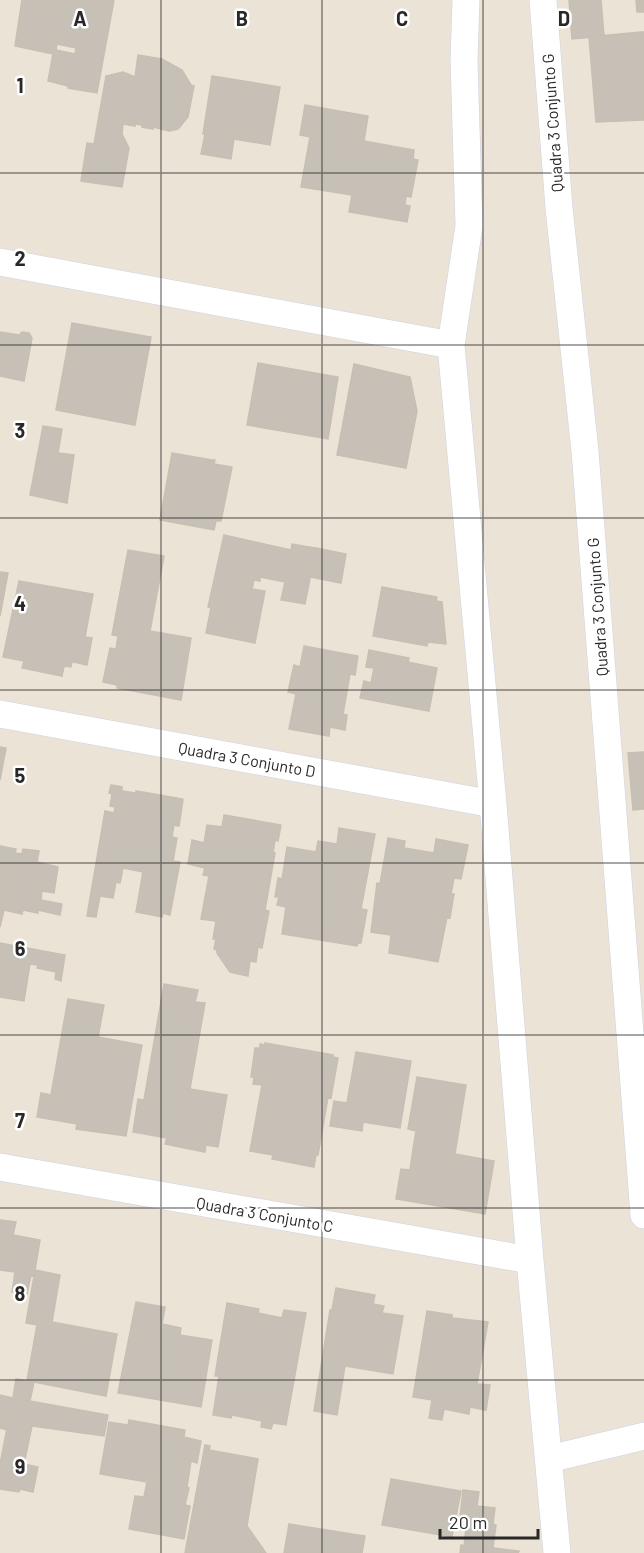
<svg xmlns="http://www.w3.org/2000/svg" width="644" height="1553" font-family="Barlow,sans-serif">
  <rect width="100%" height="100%" fill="#ece3d7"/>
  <path fill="#c7c0b7" stroke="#c7bfb1" stroke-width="1.5" fill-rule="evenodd" d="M22 0H114L97 93 68 88V86L48 81 53 54 15 46ZM57 44 76 48 75 54 56 50Z
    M569 0H601L604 36 572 39Z
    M636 0H644V12H637Z
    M641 32H644V120L596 122 589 37Z
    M138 55 162 59 182 70 191 85 194 86 188 117 178 129 169 131 153 127V129L142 127V125L135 124V126L123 124 122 134 129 148 122 187 81 181 87 143 94 144 106 76 123 72 135 77Z
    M212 76 280 87 270 145 234 139 231 159 201 154 205 134H203Z
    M305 105 368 116 364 141 414 150 413 159 418 160 411 197 406 196 405 205 410 206 407 222 349 212 352 195 301 187 310 137 300 135Z
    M72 323 151 337 135 425 56 410Z
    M0 332 19 335 22 332 29 333 32 338 24 381 0 376Z
    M258 363 338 377 328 439 247 425Z
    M354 364 410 377 417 411 406 468 337 455Z
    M43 426 62 429 58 453 74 455 67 503 30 495Z
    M172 453 212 460H215L214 464 232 467 221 521H216L214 530 160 520Z
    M224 535 291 550 292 544 316 548 305 604 281 600 285 582 260 577V581L254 580 252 589 265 591 255 643 206 633 211 608 208 607Z
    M316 548 346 554 341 583 310 577Z
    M128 550 164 556 150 631 191 638 181 700 117 688V685L103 682 110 648 116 649 118 636 112 635Z
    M0 572 8 573 0 616Z
    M19 581 93 594 85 637 92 638 87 665 74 662H72L71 667 64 666 62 676 22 668 24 661 3 657Z
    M382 587 437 597 436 601 442 602 446 644 428 642 427 646 373 636Z
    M304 646 358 656 355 675 350 674 343 714 347 715 345 730 330 727 329 736 289 729 296 694 288 692 294 665 300 667Z
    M369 650 409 658 408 662 437 668 429 711 360 698 364 681 371 683 374 668 366 667Z
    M0 747 6 748 0 780Z
    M644 752V809L633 810 628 753Z
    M111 785 122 787V791L136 793V791L183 799 179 826 174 825 172 837 177 838 173 861 180 862 170 915 163 913 162 917 136 912 143 872 123 868 120 883 116 882 113 898 100 896 96 917 87 916 105 811 114 813 115 807 110 806 112 794 109 793Z
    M224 815 281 825 278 841 275 840 273 853H275L265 910 269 911 262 948 258 947 256 962 250 961 248 976 230 972 217 953V950L214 949 216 939H213L216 921 201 919 209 876 203 875 205 868 188 864 192 840 204 843 207 825 222 827Z
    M339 828 375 834 361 909 367 910 361 943H358L357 946 282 934 286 907 277 905 279 897H275L278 878 282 879 287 847 316 852 318 841 337 844Z
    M388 838 405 841 404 848 434 853 436 839 468 845 461 879 454 878 451 894H454L450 918 447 917 438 962 389 953 391 935 371 932 377 883 380 884Z
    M0 846 16 849 15 853 22 854 23 849 39 851 37 862 58 867 54 893 42 891 41 900 62 904 60 915 38 910V913L23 910 22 914 4 910 0 927Z
    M0 943 65 955 61 981 55 979 56 972 37 968 38 965 30 964 24 1001 0 997Z
    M164 984 198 990 195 1002 205 1003 190 1089 227 1095 218 1147 206 1145 205 1152 165 1144 167 1138 133 1132 138 1099 144 1100Z
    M68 999 104 1005 98 1037 142 1045 126 1136 76 1129 77 1124 37 1117 41 1093 51 1095Z
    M265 1043 333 1055V1057L338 1058 331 1098 328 1097 318 1155H316L314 1167 272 1159 273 1155 250 1151 262 1085 253 1084 254 1077H251L255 1048H260V1044L265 1045Z
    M356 1052 411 1061 400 1128 363 1122 362 1131 330 1126 334 1101 347 1103Z
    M417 1077 466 1085 455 1154 494 1161 485 1214 396 1199 401 1169 410 1170 413 1149 416 1131 408 1129Z
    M0 1220 16 1222 13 1235 40 1240 34 1276 31 1275 27 1294 12 1292 15 1272 0 1270Z
    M35 1270 60 1275 52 1322 117 1334 106 1396 34 1382 30 1401 13 1398 16 1379 27 1381 37 1325 26 1323Z
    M336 1288 375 1295 373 1304 384 1306 382 1313 403 1316 393 1374 345 1366 337 1415 314 1411 330 1310H332Z
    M136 1302 165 1307 162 1324 181 1328 180 1335 212 1340 201 1407 118 1393Z
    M227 1303 259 1309 258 1313 282 1318 284 1310 306 1313 286 1425 273 1423 271 1429 261 1427 262 1421 232 1415 231 1418 213 1415 219 1376H215Z
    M427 1311 452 1315V1318L488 1322 477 1384 490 1385 486 1410 470 1407 469 1414 444 1409 442 1420 429 1418 432 1400 413 1397Z
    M0 1395 13 1398 7 1430 0 1428Z
    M13 1398 108 1415 104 1436 32 1426 24 1464 38 1467 33 1492 20 1489 19 1492 0 1489V1464Z
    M129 1420 185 1430 184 1437 201 1441 197 1463 191 1461 187 1487 189 1488 185 1505 190 1506 184 1539 129 1529 135 1496 144 1497 147 1482 100 1474 109 1422 128 1425Z
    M205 1445 210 1446 209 1450 258 1459 247 1526 266 1553H185Z
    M391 1479 461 1491 452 1537 382 1525Z
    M463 1490 479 1492 477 1506 495 1508 493 1524 496 1525 493 1548 519 1551 518 1553H460L461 1545 464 1546 467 1519 460 1518Z
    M289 1524 365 1536 362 1553H284Z"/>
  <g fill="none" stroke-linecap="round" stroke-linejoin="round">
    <defs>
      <path id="minor" d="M466 0 464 60 469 226 451 345 493 804 530 1260 557 1553
        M543 0 559 208 585 451 644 1215
        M0 262 451 345
        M0 714 493 804
        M0 1167 530 1260
        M549 1459 644 1436"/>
    </defs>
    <use href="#minor" stroke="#cdd1e3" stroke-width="28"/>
    <use href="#minor" stroke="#fff" stroke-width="27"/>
  </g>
  <path fill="none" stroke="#282828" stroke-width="1.5" stroke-opacity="0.55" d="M161 0V1553M322 0V1553M483 0V1553M0 173H644M0 345H644M0 518H644M0 690H644M0 863H644M0 1035H644M0 1208H644M0 1380H644"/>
  <g text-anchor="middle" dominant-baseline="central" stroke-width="5" stroke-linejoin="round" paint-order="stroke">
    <g font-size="16" fill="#282828" stroke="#fff">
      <text transform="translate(552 123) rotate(-94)">Quadra 3 Conjunto G</text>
      <text transform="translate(597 607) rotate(-94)">Quadra 3 Conjunto G</text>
      <text transform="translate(247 759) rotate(10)">Quadra 3 Conjunto D</text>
      <text transform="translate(265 1214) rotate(10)">Quadra 3 Conjunto C</text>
    </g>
  </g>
  <g font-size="20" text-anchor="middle" font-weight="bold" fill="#282828" stroke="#fff" stroke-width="5" stroke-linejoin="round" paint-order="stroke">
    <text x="80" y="26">A</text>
    <text x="242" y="26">B</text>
    <text x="402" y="26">C</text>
    <text x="564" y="26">D</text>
    <text x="20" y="93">1</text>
    <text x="20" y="266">2</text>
    <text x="20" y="438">3</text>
    <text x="20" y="611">4</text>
    <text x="20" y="783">5</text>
    <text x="20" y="956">6</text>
    <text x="20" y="1128">7</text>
    <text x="20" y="1301">8</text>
    <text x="20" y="1474">9</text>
  </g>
  <path d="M440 1529v9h98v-9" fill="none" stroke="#282828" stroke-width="3"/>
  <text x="449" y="1529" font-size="18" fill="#282828" stroke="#ffffff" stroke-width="4.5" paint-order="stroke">20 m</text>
</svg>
